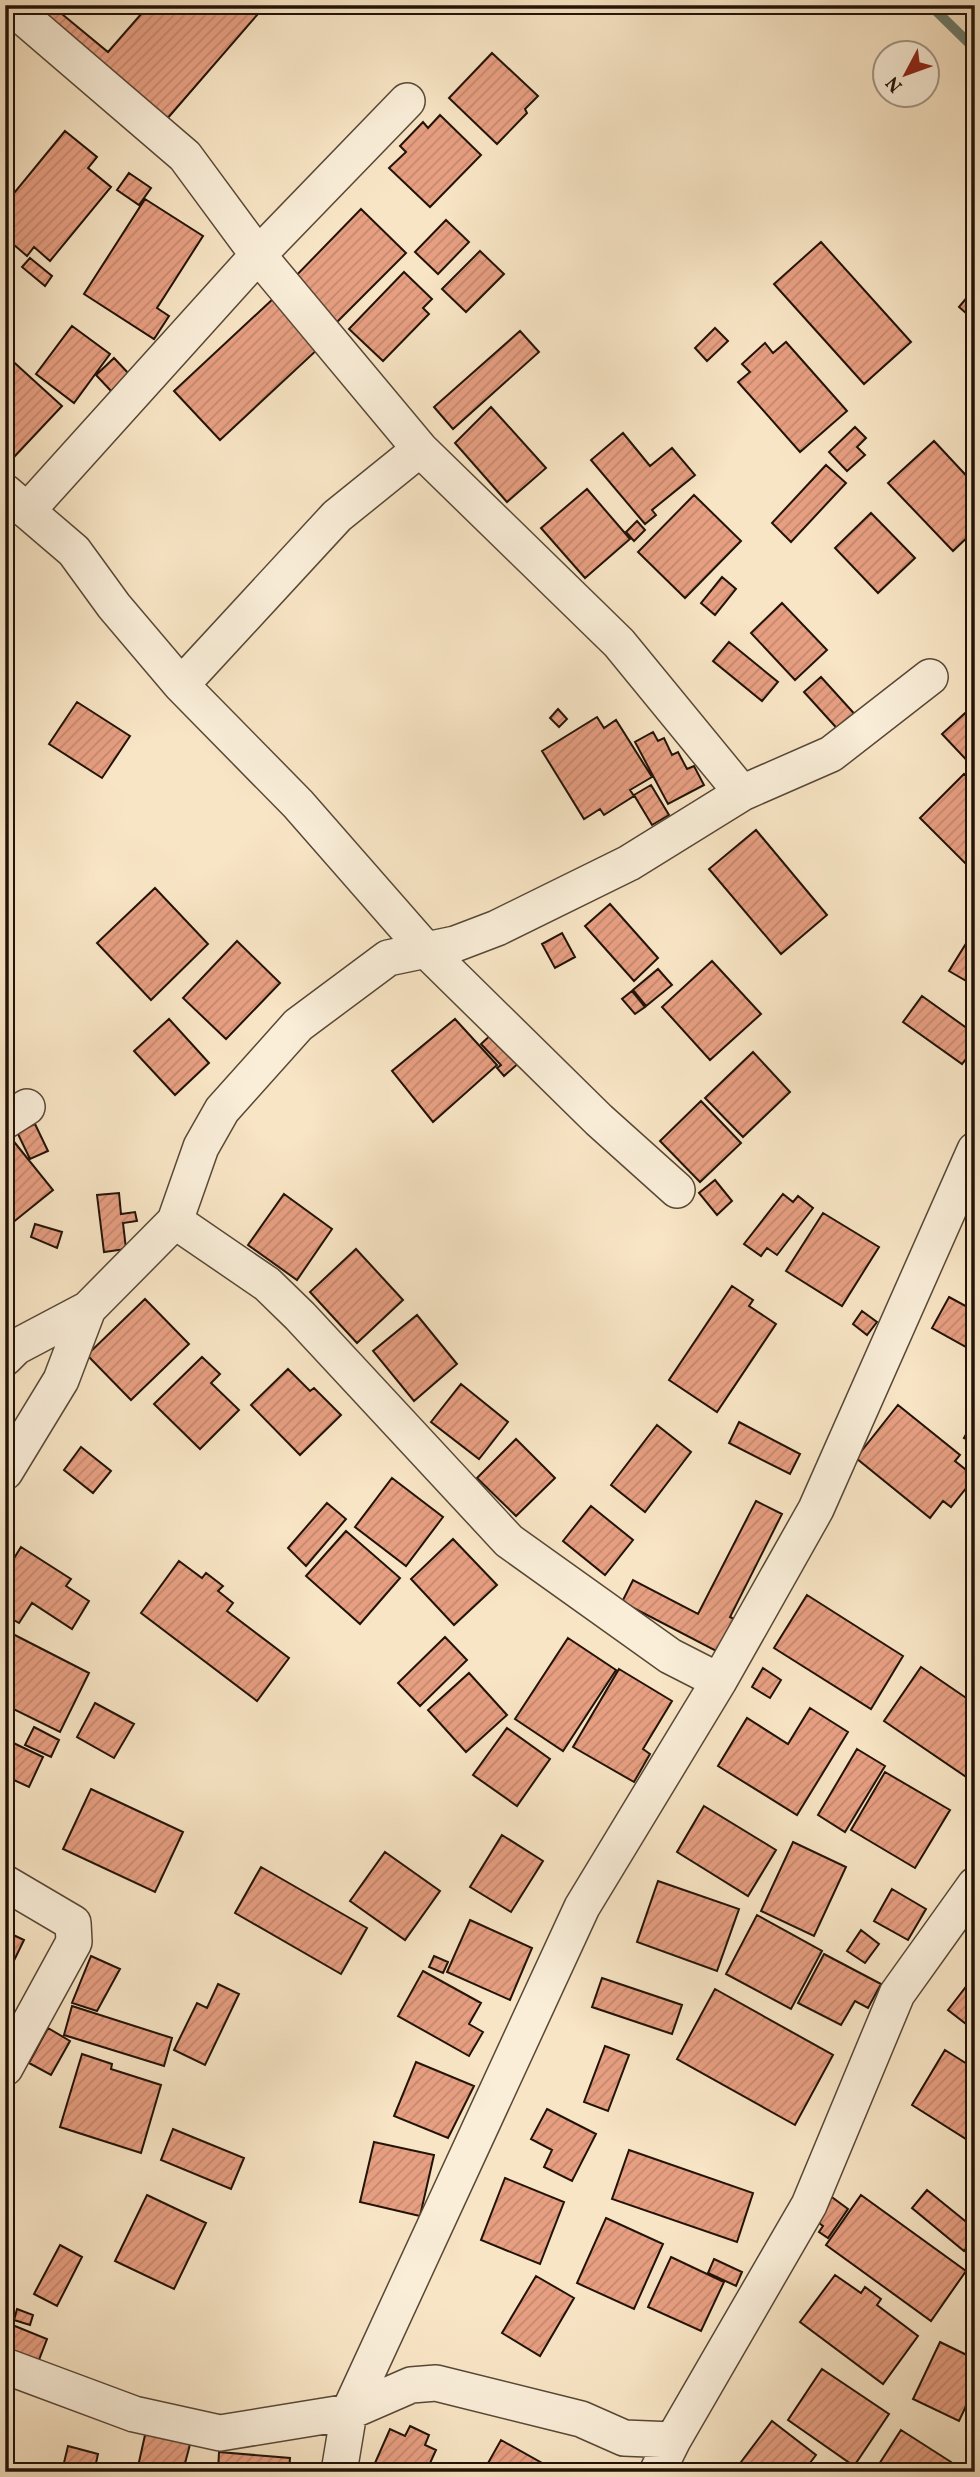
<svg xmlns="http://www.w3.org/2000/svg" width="980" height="2477" font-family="Vollkorn,serif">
  <defs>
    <pattern id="building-hatch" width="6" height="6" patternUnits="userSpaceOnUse" patternTransform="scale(1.75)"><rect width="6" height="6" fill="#e79f82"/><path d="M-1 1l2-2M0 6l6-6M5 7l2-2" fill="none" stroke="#c6886f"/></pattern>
  </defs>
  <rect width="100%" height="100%" fill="#f8e5c5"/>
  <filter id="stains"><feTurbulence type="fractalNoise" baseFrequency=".00286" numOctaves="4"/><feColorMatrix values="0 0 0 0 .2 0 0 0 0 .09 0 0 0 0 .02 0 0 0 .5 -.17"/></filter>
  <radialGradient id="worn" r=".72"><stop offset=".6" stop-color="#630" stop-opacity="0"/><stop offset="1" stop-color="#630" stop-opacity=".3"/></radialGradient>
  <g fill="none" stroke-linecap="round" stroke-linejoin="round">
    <path stroke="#6d7b6c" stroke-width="10" d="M930 5 975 49"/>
  </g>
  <path fill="url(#building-hatch)" stroke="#221308" stroke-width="2" d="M51 5 108 52 149 5 264 7 160 127 37 21Z
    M492 53 538 96 525 109 527 113 497 144 449 98Z
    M440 115 481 155 430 207 389 168 406 152 400 146 423 122 428 128Z
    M65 131 97 157 88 168 111 187 50 261 34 247 27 256 7 239 14 231 5 224V204Z
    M129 173 151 188 139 205 117 190Z
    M145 199 203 236 157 308 169 316 154 339 84 294Z
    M361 209 406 253 332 327 288 284Z
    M446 220 469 242 438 274 415 252Z
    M821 242 911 342 864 384 774 284Z
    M480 251 504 274 466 312 442 289Z
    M30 258 52 276 45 286 22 267Z
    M404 272 432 299 423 308 429 314 383 361 349 329Z
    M974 289H975V321L959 307Z
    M274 298 320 347 220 440 174 391Z
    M72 326 110 354 74 403 36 374Z
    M715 328 728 341 707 361 695 348Z
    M520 331 539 352 453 429 434 407Z
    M786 342 847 411 800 452 738 382 750 372 742 364 765 343 773 353Z
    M7 356 62 406 14 457 5 449Z
    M114 358 130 375 112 392 96 375Z
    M491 407 546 468 507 502 455 443Z
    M855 427 866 438 857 447 865 455 847 471 829 452Z
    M623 433 650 466 672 448 695 475 652 510 656 515 645 524 591 460Z
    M934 441 975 485V530L953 551 888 483Z
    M826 465 846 483 791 542 772 523Z
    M587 489 630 539 585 578 541 528Z
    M694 495 741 541 685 598 638 552Z
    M871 513 915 558 878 593 835 548Z
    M637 521 645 530 634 541 626 532Z
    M722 577 736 589 715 615 701 603Z
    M782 603 827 650 795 680 751 633Z
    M729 642 778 682 762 701 713 661Z
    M821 677 860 720 843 735 804 692Z
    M77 702 130 736 102 778 49 744Z
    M974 705 975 706V769L942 734Z
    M558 709 567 719 559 727 550 718Z
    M597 717 604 728 616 720 652 777 630 790 634 796 604 815 600 809 584 819 542 751Z
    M653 732 658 741 664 738 672 755 678 752 687 769 694 766 704 785 668 804 635 742Z
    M964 774 975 785 973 871 920 818Z
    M651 785 669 815 652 825 634 795Z
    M756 830 827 915 781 954 709 869Z
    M155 888 208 944 151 1000 97 943Z
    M610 904 658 958 634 981 585 926Z
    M975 929V986L949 971Z
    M562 933 575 957 555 968 542 944Z
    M237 941 280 983 226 1039 183 998Z
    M712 961 761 1014 710 1060 662 1007Z
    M658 969 672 985 646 1006 633 990Z
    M632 991 645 1007 635 1014 622 999Z
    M922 996 975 1034V1047L962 1064 903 1022Z
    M169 1019 209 1063 175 1095 134 1051Z
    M455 1019 497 1065 433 1122 392 1071Z
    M494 1032 521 1061 504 1076 497 1068 501 1065 481 1044Z
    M753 1052 790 1092 743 1137 705 1098Z
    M701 1101 741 1143 700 1182 660 1141Z
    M35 1124 48 1151 30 1159 17 1132Z
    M15 1143 53 1190 6 1228 5 1151Z
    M715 1180 732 1201 717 1215 699 1193Z
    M119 1193 121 1214 135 1212 137 1221 123 1223 126 1249 104 1252 97 1195Z
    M284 1194 332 1229 297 1280 248 1245Z
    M783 1194 793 1202 798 1196 813 1208 777 1255 767 1248 761 1256 744 1244Z
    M823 1213 879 1247 842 1306 786 1271Z
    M35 1224 62 1232 57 1248 31 1237Z
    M356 1249 403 1300 357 1343 310 1292Z
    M732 1286 753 1300 749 1306 776 1324 717 1412 669 1380Z
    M949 1297 975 1311V1352L932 1328Z
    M145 1299 189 1344 131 1400 87 1355Z
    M862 1311 877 1322 867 1335 853 1324Z
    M417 1315 457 1364 414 1401 373 1351Z
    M202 1357 220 1374 211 1383 239 1410 200 1449 154 1404Z
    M288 1369 310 1391 314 1388 341 1415 300 1455 251 1405Z
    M461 1384 508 1422 479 1459 431 1422Z
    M898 1405 960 1455 955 1461 975 1477 951 1507 943 1501 930 1518 856 1458Z
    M975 1418V1443L964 1438Z
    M739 1422 800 1454 790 1474 729 1443Z
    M657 1425 691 1452 645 1512 611 1485Z
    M516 1439 555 1478 516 1516 477 1478Z
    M81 1447 111 1471 93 1493 64 1470Z
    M392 1478 443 1517 406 1566 355 1527Z
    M756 1501 782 1514 730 1617 736 1620 720 1653 622 1602 633 1580 698 1614Z
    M327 1503 346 1519 306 1566 288 1548Z
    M591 1506 633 1540 605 1575 563 1541Z
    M346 1531 400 1578 360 1624 306 1576Z
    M453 1539 497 1585 454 1625 411 1579Z
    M975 1540V1556L967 1550Z
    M21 1547 71 1579 66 1586 89 1601 72 1629 32 1603 19 1623 5 1615V1573Z
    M179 1561 202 1578 206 1573 223 1586 218 1591 233 1603 227 1611 289 1658 257 1701 141 1613Z
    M807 1595 903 1656 871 1709 774 1648Z
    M5 1630 89 1673 60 1732 5 1705Z
    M445 1637 467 1660 420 1706 398 1683Z
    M568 1638 616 1670 563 1751 515 1719Z
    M921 1667 975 1704V1783L884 1721Z
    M763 1668 781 1680 770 1698 752 1687Z
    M619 1669 672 1701 643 1749 650 1754 634 1782 573 1747Z
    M469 1673 507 1715 466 1752 428 1710Z
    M95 1703 134 1724 114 1758 77 1737Z
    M810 1708 848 1732 797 1815 718 1766 747 1718 788 1744Z
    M34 1727 59 1740 51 1757 25 1745Z
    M507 1728 550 1759 517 1806 473 1775Z
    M5 1739 43 1757 29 1787 5 1776Z
    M857 1749 885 1766 845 1832 818 1815Z
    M885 1772 950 1810 915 1868 851 1830Z
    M91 1789 183 1832 155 1892 63 1849Z
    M704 1806 776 1850 748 1896 677 1852Z
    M502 1835 543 1861 511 1912 470 1887Z
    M793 1842 846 1867 814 1936 761 1911Z
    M385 1852 440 1891 405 1940 350 1901Z
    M261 1867 367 1928 341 1974 235 1913Z
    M658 1881 739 1909 717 1971 637 1942Z
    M892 1889 926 1909 908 1940 874 1921Z
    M757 1915 822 1951 791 2009 726 1974Z
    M470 1920 532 1948 510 2000 447 1972Z
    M861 1930 879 1944 865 1963 847 1951Z
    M5 1931 24 1940 5 1979Z
    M824 1954 881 1984 868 2008 855 2001 841 2025 798 2003Z
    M91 1956 120 1969 97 2011 72 2003Z
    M434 1956 448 1962 443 1973 429 1967Z
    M423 1971 481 2003 469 2024 483 2032 469 2056 398 2016Z
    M975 1975V2031L948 2010Z
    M602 1978 682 2005 672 2034 592 2007Z
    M218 1984 239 1994 205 2065 174 2050 197 2003 207 2008Z
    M715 1989 833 2055 795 2125 677 2059Z
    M72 2006 172 2038 164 2066 64 2035Z
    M48 2028 70 2041 51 2075 29 2063Z
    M605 2046 629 2055 608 2111 584 2102Z
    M945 2050 975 2069 974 2139 968 2135 966 2139 912 2105Z
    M82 2054 112 2064 111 2069 161 2085 141 2153 60 2127Z
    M416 2062 474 2086 448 2138 394 2116Z
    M547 2109 596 2134 572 2181 544 2167 552 2150 531 2139Z
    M173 2129 244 2158 231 2189 161 2160Z
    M374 2142 434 2155 420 2216 360 2202Z
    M629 2150 753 2193 737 2242 612 2199Z
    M505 2178 564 2202 540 2264 481 2240Z
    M927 2190 975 2229V2237L964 2251 912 2208Z
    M147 2195 206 2223 174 2289 115 2261Z
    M829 2195 848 2209 828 2238 819 2232 823 2226 812 2218Z
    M861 2195 966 2271 931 2321 826 2245Z
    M606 2218 663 2244 634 2309 577 2283Z
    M60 2245 82 2257 57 2306 34 2294Z
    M671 2257 724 2282 701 2331 648 2307Z
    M714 2259 742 2272 736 2286 708 2273Z
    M835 2275 861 2293 865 2287 881 2299 877 2305 918 2336 883 2384 800 2322Z
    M536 2276 574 2298 540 2356 502 2333Z
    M17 2309 33 2315 30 2325 14 2320Z
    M5 2322 47 2339 37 2365 5 2352Z
    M940 2342 975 2359V2387L959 2421 913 2399Z
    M822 2369 889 2414 854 2466 788 2420Z
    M772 2421 816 2455 803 2472H745L738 2466Z
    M147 2426 192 2437 184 2467 176 2465 175 2472 137 2471Z
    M410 2426 429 2435 425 2445 436 2450 426 2472H371L390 2429 405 2436Z
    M901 2430 951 2462 945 2472H874Z
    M501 2440 558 2472H483Z
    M68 2446 98 2454 94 2472 63 2467Z
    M219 2452 290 2458 289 2472H218Z"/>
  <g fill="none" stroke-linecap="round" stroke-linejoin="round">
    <defs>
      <path id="minor" d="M9 5 185 156 258 255 420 449 619 643 742 793 831 754 930 677
        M5 492 74 551 114 606 181 685 298 804 425 949 599 1120 677 1190
        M27 511 258 255 407 101
        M181 685 337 516 420 449
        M5 1121 27 1107
        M175 1221 267 1284 300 1316 509 1541 670 1656 719 1681
        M5 1358 16 1347 88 1309 175 1221 201 1147 222 1110 298 1025 388 958 455 944 497 928 629 863 742 793
        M5 1472 61 1380 88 1309
        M5 1883 73 1923 74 1942 5 2068
        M5 2366 134 2414 220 2433 349 2412 411 2385 436 2383 581 2419 624 2438 673 2440 809 2205 897 1994 975 1885
        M339 2472 349 2412 582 1907 719 1681 816 1509 975 1150
        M657 2472 673 2440"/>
    </defs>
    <use href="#minor" stroke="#584837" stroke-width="38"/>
    <use href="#minor" stroke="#faeed9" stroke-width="35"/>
  </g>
  <rect width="980" height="2477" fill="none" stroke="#f8e5c5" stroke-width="28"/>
  <rect x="7" y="7" width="966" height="2463" fill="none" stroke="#221308" stroke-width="3.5"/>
  <rect x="14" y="14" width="952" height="2449" fill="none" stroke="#221308" stroke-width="2"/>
  <g transform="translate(906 74) rotate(229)"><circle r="33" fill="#faeed9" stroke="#a49685" stroke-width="2"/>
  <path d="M0-5L12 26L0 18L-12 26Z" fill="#8f2418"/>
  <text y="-10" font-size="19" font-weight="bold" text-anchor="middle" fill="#221308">N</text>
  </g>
  <rect width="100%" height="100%" filter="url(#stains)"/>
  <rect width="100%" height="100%" fill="url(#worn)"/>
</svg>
